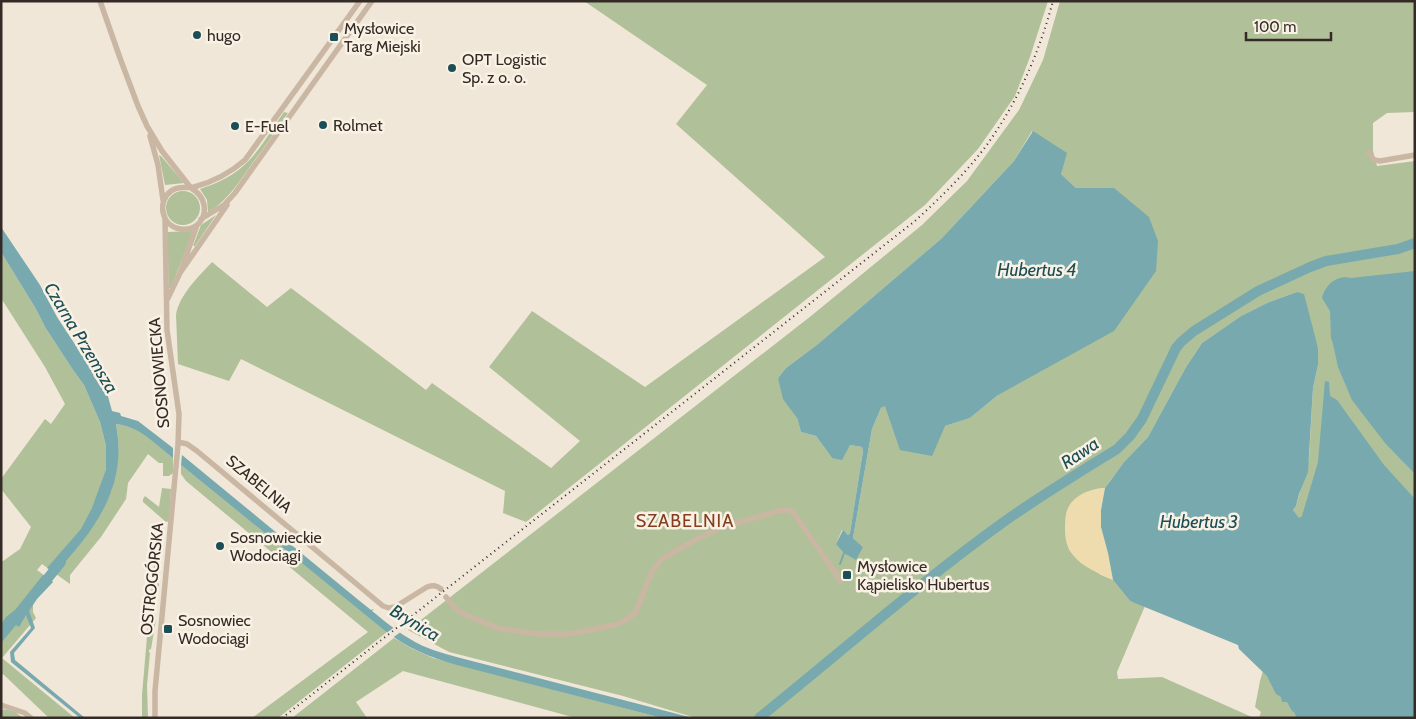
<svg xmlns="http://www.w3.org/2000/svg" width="1416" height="719" font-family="Cabin,sans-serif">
  <rect width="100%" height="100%" fill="#f1e7d8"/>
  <path fill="#b0c098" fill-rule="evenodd" d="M584 1H1048L1030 57 1015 96 978 149 925 205 526 522 503 513 505 491 241 359 229 381 178 364 176 315C179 295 199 276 212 262L267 307 291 288 426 390 432 383 551 468 580 441 489 367 532 311 645 387 825 257 676 124 707 85Z
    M1060 1H1415V112L1387 113 1373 123V151L1377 166 1415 161V240C1387 252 1358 251 1330 258 1290 267 1255 291 1221 312 1207 320 1192 328 1181 340 1172 349 1167 362 1162 373 1149 401 1138 429 1114 449L1004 519 861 631 755 718H696L623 696 449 652 408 630 811 316 922 225 967 181 1019 110 1043 60ZM1032 131 1061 174 1076 188H1114L998 395 970 418 945 426 885 405 881 408 872 429 853 538 863 547 836 544 842 530 848 535 850 533 863 451 862 447 850 445 832 458 816 436 801 432 797 418 778 378 786 368 818 344 942 238 1014 161Z
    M284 112 288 113C277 129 266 145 254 161 241 179 228 201 208 212L207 200 200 189C215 184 229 178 242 167 259 153 271 130 284 112Z
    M159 155 161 156 184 183 165 185Z
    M166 208a17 17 0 1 1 34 0a17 17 0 1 1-34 0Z
    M216 215 195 246H193L201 225Z
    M193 231 171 288H169L167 232Z
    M1415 245V718H1259L1261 712 1255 707 1260 681 1296 556 1302 516 1299 519 1293 510 1296 506 1309 459 1313 388 1318 365V348L1297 292 1269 302 1241 316 1202 343 1186 367 1148 437 1124 462 1105 488H1101L1099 574 1113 580 1130 601 1145 606 1117 672 1118 679 1162 677 1254 718H761L909 596 1000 526 1048 494 1116 451 1127 442 1135 433 1150 407 1177 350 1185 340 1195 331 1259 292 1306 270 1328 263 1403 250Z
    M1 252 36 309 45 327 73 370 84 385 100 422 106 446V469L98 493 111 492C117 468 121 449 116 424 142 427 153 443 173 458V473L169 476H163V463H159L148 454 128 483 126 499 101 537 70 575V584L42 564 37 570 53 582 33 600V612L36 618 2 658 75 718H49L3 674 1 676V561H3L20 549 31 527 1 489V479L45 419 51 424 65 404 45 367 1 298Z
    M181 465 387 632 278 718H252L368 632 186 481 181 474Z
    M162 488 171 489 169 521 166 522 143 502V499L145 496 159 507Z
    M158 531 162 532C162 536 160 539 159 544 157 554 157 565 160 574L156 580 159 584V592L151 593Z
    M149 613H154L156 616V620L151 649 149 650V652L150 653 147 685 148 718H142V695Z
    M394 638 411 648 433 658 662 718H576L403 671 356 702 367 718H292Z
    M1 709 14 711 23 718H1Z"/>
  <path fill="#eedcae" d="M1105 488 1101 510V527L1108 553 1113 580C1100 574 1082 567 1073 555 1067 549 1065 538 1065 530 1065 525 1065 519 1066 514 1069 497 1090 488 1105 488Z"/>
  <path fill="#77a9ae" d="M1033 131 1067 153 1061 174 1076 188H1114L1149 217 1158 241 1156 271 1114 331 998 395 970 418 945 426 932 456 900 450 885 406 881 408 872 429 853 538 863 547 856 560 844 553 836 544 843 530 848 535 850 533 863 451 862 447 850 445 842 460 832 458 816 436 801 432 797 418 783 399 778 378 786 368 818 344 942 238 1014 161Z
    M1 227 40 285 57 317 107 393 112 411 120 413 121 416 138 421 173 448V458C153 443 141 427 116 424 128 487 95 530 55 573L47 568 81 529 92 508 106 469V446L100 422 84 385 73 370 45 327 36 309 1 252Z
    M1415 271V474L1385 443 1352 400 1338 367 1333 344 1331 338 1330 311 1322 298C1325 285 1337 274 1351 278Z
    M1297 292 1304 294 1318 348V365L1313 388 1308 472 1299 494 1296 506 1293 510 1299 518 1302 516 1318 462 1325 381 1329 382 1330 396 1337 400 1384 465 1415 499V718H1297L1294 712 1292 711 1287 702H1282L1281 697 1276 694 1267 676 1239 649 1238 645 1130 601 1113 580 1108 553 1101 527V510L1105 488 1108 484 1124 462 1148 437 1186 367 1202 343 1241 316 1269 302Z
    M182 455 356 598 371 610 374 609 372 611C388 624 404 637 423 646 437 652 453 656 468 660L693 718H662L457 665C429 657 407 648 384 630L181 465Z
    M43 575 53 582 37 599 29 611 35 628 14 653 15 660 85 718H80L11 662 10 652 31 628 26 615 19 627 16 625 1 643V625L6 617 15 610Z"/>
  <path fill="#f1e7d8" d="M396 626 402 631 391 639 385 634Z"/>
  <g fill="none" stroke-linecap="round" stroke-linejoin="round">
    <path stroke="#77a9ae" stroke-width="2" d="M840 564 844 553
      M854 635 856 637"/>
    <path stroke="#77a9ae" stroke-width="10" d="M39 589 61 562
      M759 718C841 652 920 582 1005 521 1042 495 1080 472 1117 449L1130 436 1142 419 1176 348 1181 342 1194 331 1258 291 1310 267 1326 261 1398 249 1415 243"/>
    <path stroke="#c9b7a4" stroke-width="5.5" d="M100 1 120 58 138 106 147 126 162 151 191 188C215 202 204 233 180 229 161 226 157 201 171 191 179 185 186 189 194 187 213 182 230 173 245 160L360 1
      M150 136 158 165 163 200
      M1369 153 1374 160 1380 161 1415 155
      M201 219 224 205 235 193 372 1
      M180 273 227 205
      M167 300 180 273 197 225
      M178 442 187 444 197 451 383 606 389 608 395 607 427 587C433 585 436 585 441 589
      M446 597 456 609 464 614 497 628 537 634H568L615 625 626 620 636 612 652 571 662 559 697 539 720 528 782 510H790L795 515 834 571 840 581
      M1 705 25 713 31 718
      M155 718V691L178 445 179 414 167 330 165 219"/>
    <path stroke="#342b26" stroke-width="2" stroke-dasharray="1 4" stroke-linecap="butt" d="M282 718 915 221C940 198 965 174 986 146 1018 102 1039 53 1053 1"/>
  </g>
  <g fill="#1b4e56" stroke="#f9f1e4" stroke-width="2">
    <circle cx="197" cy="35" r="5"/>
    <rect x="329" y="32" width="10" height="10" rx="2.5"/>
    <circle cx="452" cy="68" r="5"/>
    <circle cx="323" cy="125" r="5"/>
    <circle cx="235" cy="126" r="5"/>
    <circle cx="220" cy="546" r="5"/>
    <rect x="842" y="570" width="10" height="10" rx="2.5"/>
    <rect x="163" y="624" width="10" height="10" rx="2.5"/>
  </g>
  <g text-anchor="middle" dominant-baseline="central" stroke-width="5" stroke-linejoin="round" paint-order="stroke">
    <g font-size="16" fill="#342b26" stroke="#f9f1e4" text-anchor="start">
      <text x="344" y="28">Mysłowice<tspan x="344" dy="18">Targ Miejski</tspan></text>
      <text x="207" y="35">hugo</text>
      <text x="462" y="59">OPT Logistic<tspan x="462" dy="18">Sp. z o. o.</tspan></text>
      <text x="333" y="125">Rolmet</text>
      <text x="245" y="126">E-Fuel</text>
      <text x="230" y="537">Sosnowieckie<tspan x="230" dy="18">Wodociągi</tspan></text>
      <text x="857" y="566">Mysłowice<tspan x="857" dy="18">Kąpielisko Hubertus</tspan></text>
      <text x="178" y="620">Sosnowiec<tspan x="178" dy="18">Wodociągi</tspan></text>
    </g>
    <g font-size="16" fill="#342b26" stroke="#f9f1e4">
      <text transform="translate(159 373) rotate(-95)">SOSNOWIECKA</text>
      <text transform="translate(259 484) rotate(40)">SZABELNIA</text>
      <text transform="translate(152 579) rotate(-84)">OSTROGÓRSKA</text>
    </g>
    <g font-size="18" font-style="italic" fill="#1b4e56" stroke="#f9f1e4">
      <text x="1037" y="270">Hubertus 4</text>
      <text transform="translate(81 338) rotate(59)">Czarna Przemsza</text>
      <text transform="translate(1080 453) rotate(-34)">Rawa</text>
      <text x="1199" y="522">Hubertus 3</text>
      <text transform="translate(415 623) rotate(31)">Brynica</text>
    </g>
    <g font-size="18" letter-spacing="1" fill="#843d1e" stroke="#f9f1e4">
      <text x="685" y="521">SZABELNIA</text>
    </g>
  </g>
  <rect width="1416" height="719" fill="none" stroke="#342b26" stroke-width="5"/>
  <path d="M1246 32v8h85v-8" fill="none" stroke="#342b26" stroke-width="2.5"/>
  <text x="1254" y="32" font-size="15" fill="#342b26" stroke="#f9f1e4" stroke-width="4" paint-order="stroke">100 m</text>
</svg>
